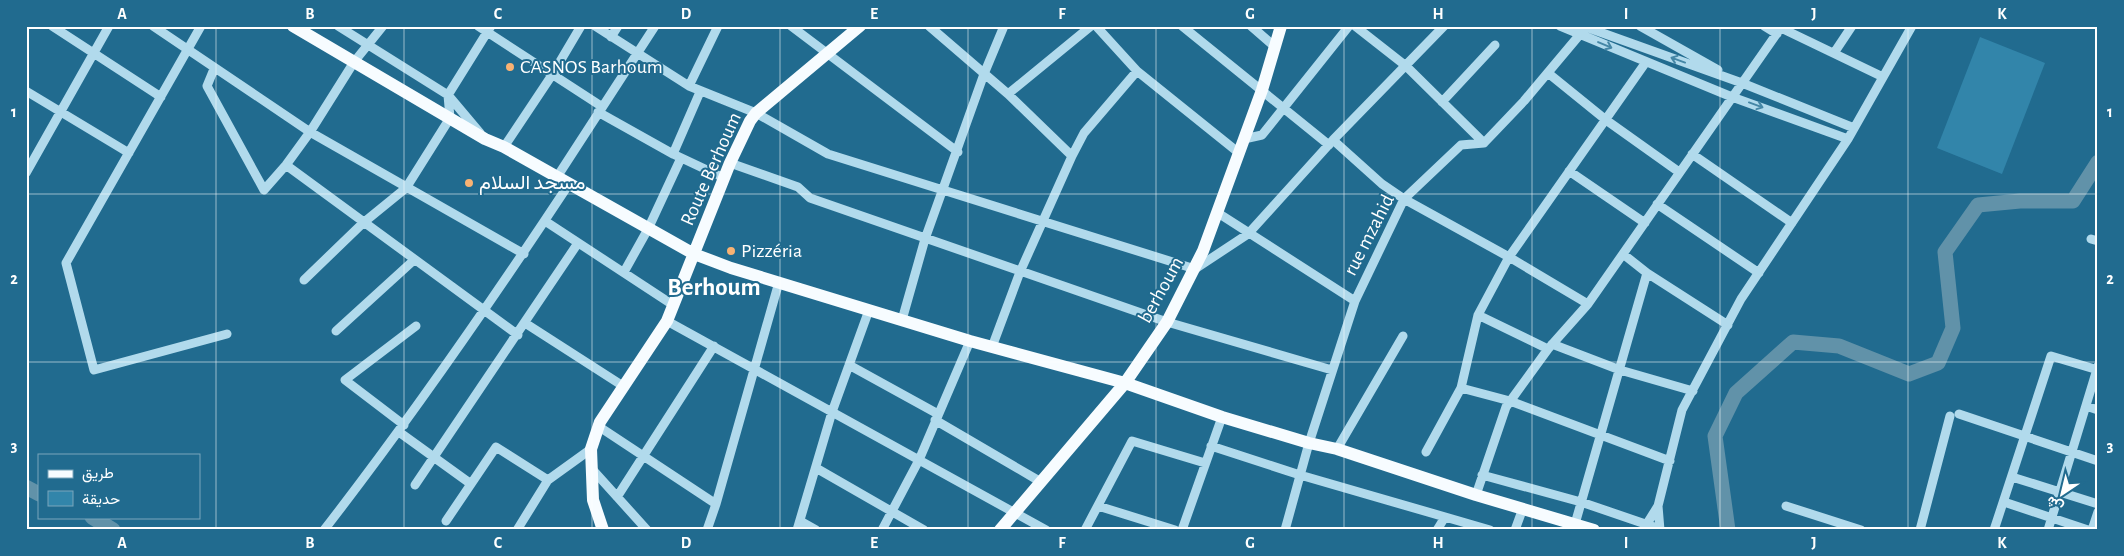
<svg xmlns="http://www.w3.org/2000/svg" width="2124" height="556" font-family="'Alegreya Sans',Vazirmatn,sans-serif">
  <rect width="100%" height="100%" fill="#216b8f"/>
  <path fill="#3285aa" d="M1980 37 2045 63 2002 174 1937 148Z"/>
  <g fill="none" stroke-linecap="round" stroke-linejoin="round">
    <path stroke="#6192a9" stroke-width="15" d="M26 487 39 494
      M92 517 113 530
      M1728 530 1715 436 1736 393 1793 342 1839 346 1909 374 1938 363 1953 328 1945 252 1978 205 2020 201H2073L2098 162"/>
    <path stroke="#b1daec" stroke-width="9" d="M52 26 161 97
      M153 26 310 132 524 254
      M201 26 66 263 94 370 227 334
      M338 26 448 95 480 133
      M478 26 601 106
      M595 26 689 86 756 113 828 154 1195 269 1248 234 1333 140 1444 26
      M791 26 958 152
      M929 26 1008 94 1072 156 1020 272 992 347
      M1096 26 1137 71 1239 153
      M1182 26 1329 145
      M1251 26 1274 46
      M1355 26 1406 66 1484 143
      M1560 26 1732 97 1848 139
      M1583 26 1742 83 1854 128
      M1640 26 1718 70
      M1764 26 1777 34
      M1781 28 1883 77
      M611 37 618 26
      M1834 53 1852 26
      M214 69 207 86 264 190 286 165 310 132 354 62 383 26
      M1548 73 1606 120 1679 172
      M689 86 718 26
      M26 91 129 153
      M1008 94 1091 26
      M1442 102 1495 45
      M598 112 673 154 724 178
      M1244 139 1262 135 1349 26
      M1333 140 1382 184 1404 199 1509 257 1588 304
      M504 147 552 75 581 26
      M673 154 700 92
      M1692 154 1792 223
      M1072 156 1084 133 1137 71
      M730 163 798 187 810 198 1167 322 1332 370
      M286 165 518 335
      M1569 171 1645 223
      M26 173 109 26
      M557 177 655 26
      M1657 204 1759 273
      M1218 213 1355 301
      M545 221 673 305
      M2091 239 2098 241
      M1623 254 1647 273 1728 325
      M624 272 648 229 681 158
      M304 280 363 223 406 188 450 118 448 95 491 26
      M1478 315 1548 349
      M902 320 925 239 984 74 1004 26
      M667 321 1046 530
      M525 323 623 386
      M336 331 414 260
      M1552 344 1620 370 1693 391
      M849 365 938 414
      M1461 388 1510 401 1670 461
      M2086 406 2098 410
      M1959 414 2098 461
      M935 420 1041 482
      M404 425 345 380 416 326
      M598 426 716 504
      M399 432 471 484
      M1211 446 1300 475 1490 530
      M1337 449 1403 336
      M1426 452 1461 388 1478 315 1509 257 1646 62
      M816 468 924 530
      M592 469 647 530
      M1482 475 1581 502 1660 529
      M2012 477 2098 504
      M415 485 578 243
      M1476 495 1506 407 1548 349 1588 304 1782 26
      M617 497 714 346
      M2004 502 2088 530
      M1098 506 1175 530
      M1786 506 1861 530
      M446 521 496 447 548 480 591 449
      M800 521 816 530
      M1575 524 1647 273
      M324 530C411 418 491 302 569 184
      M517 530 548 480
      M707 530 716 504 779 282
      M797 530 832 412 869 310
      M882 530 919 460 970 341
      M1085 530 1132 441 1205 463
      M1182 530 1222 417
      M1285 530 1309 443 1355 301 1404 199 1461 145 1484 143 1524 101 1587 26
      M1437 530 1445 517
      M1515 530 1523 508
      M1643 530 1658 506
      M1660 530 1658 506 1682 410 1741 299 1848 139 1912 26
      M1920 530 1950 416
      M1994 530 2051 356 2098 370
      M2048 530 2098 366
      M2092 530 2098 512"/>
    <path stroke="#f7fcff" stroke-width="12" d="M293 26 485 139 504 147 694 254 731 268 970 341 1125 383 1222 417 1309 443 1337 449 1476 495 1594 530
      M603 530 593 500 591 449 600 422 667 321 730 163 750 121 756 113 860 26
      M1000 530 1125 383 1167 322 1203 251 1262 90 1281 26"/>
  </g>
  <defs><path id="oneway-shaft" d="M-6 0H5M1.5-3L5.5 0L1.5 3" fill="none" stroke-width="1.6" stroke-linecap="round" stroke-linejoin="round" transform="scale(1.25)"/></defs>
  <g stroke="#4587a6">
    <use href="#oneway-shaft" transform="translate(1605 45) rotate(23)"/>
    <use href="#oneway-shaft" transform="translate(1678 60) rotate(-160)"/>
    <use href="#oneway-shaft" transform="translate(1756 105) rotate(20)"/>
  </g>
  <path fill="none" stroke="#fff" stroke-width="1" stroke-opacity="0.55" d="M216 26V530M404 26V530M592 26V530M780 26V530M968 26V530M1156 26V530M1344 26V530M1532 26V530M1720 26V530M1908 26V530M26 194H2098M26 362H2098"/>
  <g fill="#f9b273" stroke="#216b8f" stroke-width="2">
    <circle cx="510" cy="67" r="5"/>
    <circle cx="469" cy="183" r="5"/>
    <circle cx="731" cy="251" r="5"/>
  </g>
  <g text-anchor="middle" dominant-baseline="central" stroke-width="4" stroke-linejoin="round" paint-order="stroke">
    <g font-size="20" fill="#fff" stroke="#216b8f" text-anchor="start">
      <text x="520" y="67">CASNOS Barhoum</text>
      <text x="479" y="183">مسجد السلام</text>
      <text x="741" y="251">Pizzéria</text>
    </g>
    <g font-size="20" fill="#fff" stroke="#216b8f">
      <text transform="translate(711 169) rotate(-66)">Route Berhoum</text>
      <text transform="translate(1369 235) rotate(-63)">rue mzahid</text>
      <text transform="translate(1161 290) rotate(-61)">berhoum</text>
    </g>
    <g font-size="25" font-weight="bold" fill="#fff" stroke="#216b8f">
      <text x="714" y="287">Berhoum</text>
    </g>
  </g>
  <rect width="2124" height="556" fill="none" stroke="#216b8f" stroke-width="55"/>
  <rect x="38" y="454" width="162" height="65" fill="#216b8f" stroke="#7aa6bc"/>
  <rect x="48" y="470" width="25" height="8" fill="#f7fcff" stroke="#7aa6bc"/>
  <text x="82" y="478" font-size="15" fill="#ffffff">طريق</text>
  <rect x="48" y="491" width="25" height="15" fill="#3285aa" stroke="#7aa6bc"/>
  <text x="82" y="504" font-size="15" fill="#ffffff">حديقة</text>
  <g transform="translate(2062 494) rotate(215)" stroke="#216b8f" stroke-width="4" paint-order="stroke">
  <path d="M0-4L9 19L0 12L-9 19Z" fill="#ffffff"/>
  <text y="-8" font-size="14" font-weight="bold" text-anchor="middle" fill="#ffffff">ش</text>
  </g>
  <rect x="28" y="28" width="2068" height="500" fill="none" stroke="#fff" stroke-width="2"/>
  <g font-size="16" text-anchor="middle" font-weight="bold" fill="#fff">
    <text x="122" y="19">A</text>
    <text x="310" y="19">B</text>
    <text x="498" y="19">C</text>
    <text x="686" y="19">D</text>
    <text x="874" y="19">E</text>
    <text x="1062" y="19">F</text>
    <text x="1250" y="19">G</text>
    <text x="1438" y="19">H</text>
    <text x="1626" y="19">I</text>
    <text x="1814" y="19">J</text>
    <text x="2002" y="19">K</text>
    <text x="14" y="117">1</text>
    <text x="2110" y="117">1</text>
    <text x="14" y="284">2</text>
    <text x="2110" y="284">2</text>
    <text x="14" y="451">3</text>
    <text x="2110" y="451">3</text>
    <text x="122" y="548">A</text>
    <text x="310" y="548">B</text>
    <text x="498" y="548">C</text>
    <text x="686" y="548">D</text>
    <text x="874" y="548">E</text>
    <text x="1062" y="548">F</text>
    <text x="1250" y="548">G</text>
    <text x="1438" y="548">H</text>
    <text x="1626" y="548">I</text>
    <text x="1814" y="548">J</text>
    <text x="2002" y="548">K</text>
  </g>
</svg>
